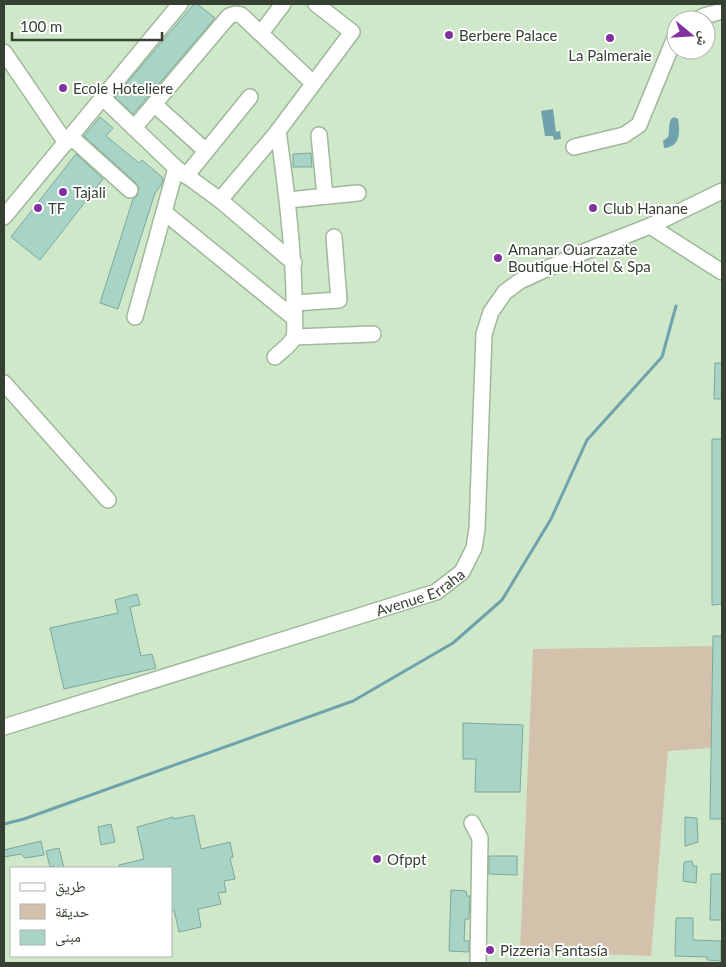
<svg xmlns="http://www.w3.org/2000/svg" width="726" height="967" font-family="Lato,'Noto Naskh Arabic',sans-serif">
  <rect width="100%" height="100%" fill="#cfe8ca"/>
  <path fill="#d4c1ab" d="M713 646 711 748 668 751 651 956 520 951 533 649Z"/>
  <path fill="#6fa2ac" d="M553 109 556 132 560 131 561 139 554 140 553 136H545L541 111Z
    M674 117 678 119C680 132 681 147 664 148L663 141 668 137C670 131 668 125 671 119Z"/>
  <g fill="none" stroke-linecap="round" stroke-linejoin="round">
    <path stroke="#6fa2ac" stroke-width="3" d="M4 824 24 819 353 701 453 643 502 600 551 519 587 440 662 357 676 306"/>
  </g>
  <path fill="#a8d4c7" stroke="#7da79b" d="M194 4H197L215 18 133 114 115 97Z
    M100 117 113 128 106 136 139 163 142 160 163 178 162 184 155 193 118 309 100 303 133 199 137 196 139 188 136 183 84 136Z
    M311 153 312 167H293V154Z
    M76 154 103 179 40 260 11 237Z
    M715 363H722V399H714Z
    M712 439H722V604L712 605Z
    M137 594 140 605 130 607 141 656 152 654 156 668 64 689 50 628 118 613 115 600Z
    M713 636H722V819H710Z
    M463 723 523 725 520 792H475L476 759H463Z
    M194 815 201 849 230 842 233 857 230 858 235 879 224 881 226 892 218 893 221 904 198 909 201 927 179 932 174 910 171 911V868H119V865L144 859 137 827 173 817V819Z
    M685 817 697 818 698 842 685 846Z
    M111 824 115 842 101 845 98 827Z
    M41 841 44 855 25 858 21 854 4 857V850Z
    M59 848 64 868H55L54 866 50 867 46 851Z
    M489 856H517V875L489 874Z
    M692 861 693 866H697L696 883 683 881 684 862Z
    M711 874H722V920H710Z
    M451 890 466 891 467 896H470L469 919H465L464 941H469V952L449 951Z
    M676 918H693V940L721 941V961L707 960V957L675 956Z"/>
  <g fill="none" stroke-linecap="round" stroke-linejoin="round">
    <defs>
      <g id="minor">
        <path d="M697 20 704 16 722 11"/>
        <path d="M261 33 283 4"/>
        <path d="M4 52 66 143"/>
        <path d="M103 98 176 168 220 200 294 263"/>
        <path d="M154 104 206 151"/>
        <path d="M134 128 229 16 235 14 241 15 313 83"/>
        <path d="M319 135 325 196"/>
        <path d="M71 137 130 190"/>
        <path d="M574 147 624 135 639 125 676 35"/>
        <path d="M186 176 250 97"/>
        <path d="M220 200 278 131 352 32 316 4"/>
        <path d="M288 200 358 193"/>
        <path d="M164 212 294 318"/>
        <path d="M4 217 180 4"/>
        <path d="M650 226 722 272"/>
        <path d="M294 303 339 300 334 237"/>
        <path d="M135 317 176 168"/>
        <path d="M294 337 373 334"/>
        <path d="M275 357C281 351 291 345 294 337 296 329 294 305 294 295 293 240 286 186 278 131"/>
        <path d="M4 383 108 500"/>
        <path id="s1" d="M4 727 436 592 462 572 474 548 477 529 484 334 491 312 505 292 520 281 581 253 650 226 722 191"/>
        <path d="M472 823 480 838 478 963"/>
      </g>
    </defs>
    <use href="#minor" stroke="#a0b89b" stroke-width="18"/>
    <use href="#minor" stroke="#fff" stroke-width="15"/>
  </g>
  <g fill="#8231a1" stroke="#fff" stroke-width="2">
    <circle cx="449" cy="35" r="5"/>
    <circle cx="610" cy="38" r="5"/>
    <circle cx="63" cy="88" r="5"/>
    <circle cx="63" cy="192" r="5"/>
    <circle cx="38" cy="208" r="5"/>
    <circle cx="593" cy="208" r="5"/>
    <circle cx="498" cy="258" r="5"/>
    <circle cx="377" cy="859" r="5"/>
    <circle cx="490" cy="950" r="5"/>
  </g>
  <g text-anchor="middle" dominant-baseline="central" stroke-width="4" stroke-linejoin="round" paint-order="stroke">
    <g font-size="15" fill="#364033" stroke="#fff" text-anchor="start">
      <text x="459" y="35">Berbere Palace</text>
      <text x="610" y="55" text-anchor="middle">La Palmeraie</text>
      <text x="73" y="88">Ecole Hoteliere</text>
      <text x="73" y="192">Tajali</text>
      <text x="48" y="208">TF</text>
      <text x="603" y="208">Club Hanane</text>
      <text x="508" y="249">Amanar Ouarzazate<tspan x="508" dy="17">Boutique Hotel &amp; Spa</tspan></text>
      <text x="387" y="859">Ofppt</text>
      <text x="500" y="950">Pizzeria Fantasía</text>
    </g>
    <g font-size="15" fill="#364033" stroke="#fff">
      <text stroke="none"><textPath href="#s1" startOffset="438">Avenue Erraha</textPath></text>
    </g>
  </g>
  <rect width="726" height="967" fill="none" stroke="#364033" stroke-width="10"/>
  <rect x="10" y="867" width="162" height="90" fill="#ffffff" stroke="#afb3ad"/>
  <rect x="20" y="883" width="25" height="8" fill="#ffffff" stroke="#afb3ad"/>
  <text x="55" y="892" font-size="15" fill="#364033">طريق</text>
  <rect x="20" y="904" width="25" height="15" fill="#d4c1ab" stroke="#afb3ad"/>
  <text x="55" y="917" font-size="15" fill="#364033">حديقة</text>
  <rect x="20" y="930" width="25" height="15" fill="#a8d4c7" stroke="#afb3ad"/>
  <text x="55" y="942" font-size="15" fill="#364033">مبنى</text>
  <g transform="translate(691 35) rotate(108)"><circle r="24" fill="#ffffff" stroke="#afb3ad"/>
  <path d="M0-4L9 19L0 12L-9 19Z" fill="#8231a1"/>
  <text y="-8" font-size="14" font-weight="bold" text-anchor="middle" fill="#364033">ش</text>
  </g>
  <path d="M12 32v8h150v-8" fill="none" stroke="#364033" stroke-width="2.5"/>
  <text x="20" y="32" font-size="15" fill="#364033" stroke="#ffffff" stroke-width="4" paint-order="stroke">100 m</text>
</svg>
